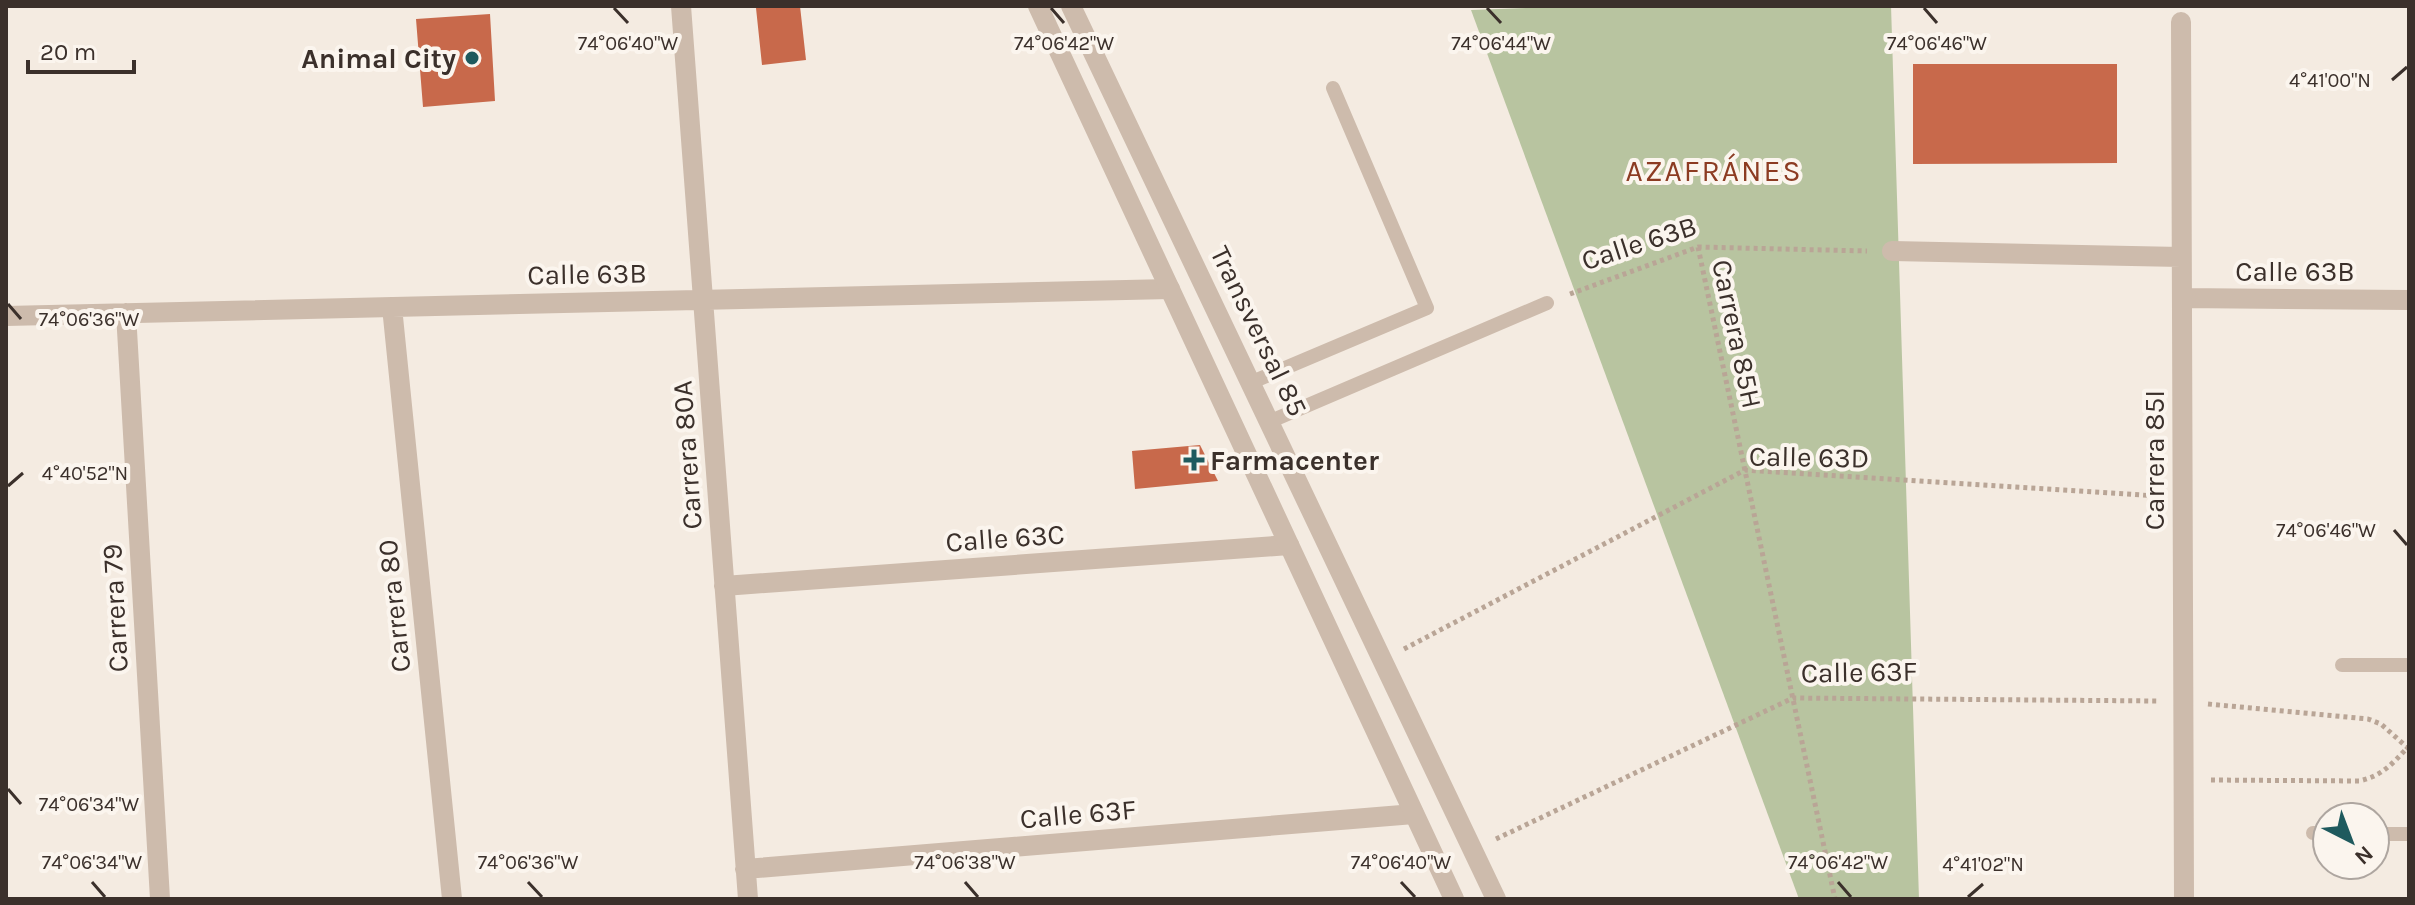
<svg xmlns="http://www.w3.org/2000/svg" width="2415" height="905" font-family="Karla,sans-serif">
  <rect width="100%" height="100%" fill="#f4ebe1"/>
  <path fill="#b8c4a0" d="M1583 6H1891L1919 899H1799L1471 10Z"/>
  <path fill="#c8694b" d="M772 6H800L806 60 762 65 756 8Z
    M490 14 495 101 423 107 416 19Z
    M1913 64H2117V163L1913 164Z
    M1200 445 1218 481 1135 489 1132 451Z"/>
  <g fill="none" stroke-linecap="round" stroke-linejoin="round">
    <path stroke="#b9a596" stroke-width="5" stroke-dasharray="4 4" stroke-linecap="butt" d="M1698 247 1835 899
      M1570 294 1698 247 1867 251
      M1404 649 1745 470 2157 496
      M2208 704 2368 719 2381 724 2409 749
      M2211 780 2359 781C2382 776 2392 764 2408 747
      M1496 839 1793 698 2158 701"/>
    <path stroke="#cdbbac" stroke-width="14" d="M1252 382 1427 308 1333 88
      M1271 421 1547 303
      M2342 665H2409
      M2313 833H2327
      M2375 834H2409"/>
    <path stroke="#cdbbac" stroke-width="20" d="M681 6 748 899
      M2181 22 2184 899
      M1892 251 2181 257
      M2182 298 2409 300
      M392 307 452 899
      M126 313 160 899
      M6 316 1170 289
      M724 586 1289 545
      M745 869 1414 814"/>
    <path stroke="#cdbbac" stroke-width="20" d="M1038 6 1454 899
      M1071 6 1496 899"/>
  </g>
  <path fill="none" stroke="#3b302b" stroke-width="3" d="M614 8 628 23M1051 8 1064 23M1487 8 1501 23M1924 8 1937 23M2392 80 2407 67M8 304 21 319M8 486 23 473M2394 530 2407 545M8 789 21 804M92 882 105 897M528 882 542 897M965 882 978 897M1401 882 1415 897M1838 882 1851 897M1968 897 1983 884"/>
  <g fill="#1f5a5e" stroke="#fbf5ee" stroke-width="3">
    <circle cx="472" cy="58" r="8"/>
    <path d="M1190 448h8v8h8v8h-8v8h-8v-8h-8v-8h8z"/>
  </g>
  <g text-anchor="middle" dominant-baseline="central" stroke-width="8" stroke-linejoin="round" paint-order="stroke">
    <g font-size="28" font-weight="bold" fill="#3b302b" stroke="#fbf5ee" text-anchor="end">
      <text x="456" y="58">Animal City</text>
      <text x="1210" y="460" text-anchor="start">Farmacenter</text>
    </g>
    <g font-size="28" fill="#3b302b" stroke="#fbf5ee">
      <text transform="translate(1639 243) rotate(-18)">Calle 63B</text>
      <text x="2295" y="271">Calle 63B</text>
      <text transform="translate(587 274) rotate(-1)">Calle 63B</text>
      <text transform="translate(1259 331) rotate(64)">Transversal 85</text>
      <text transform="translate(1737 334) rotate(78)">Carrera 85H</text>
      <text transform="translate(687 455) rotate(-94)">Carrera 80A</text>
      <text transform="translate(1809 457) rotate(1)">Calle 63D</text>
      <text transform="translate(2154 460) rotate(-90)">Carrera 85I</text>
      <text transform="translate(1005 538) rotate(-4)">Calle 63C</text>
      <text transform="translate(394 606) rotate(-96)">Carrera 80</text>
      <text transform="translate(115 608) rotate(-93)">Carrera 79</text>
      <text transform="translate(1859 672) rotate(-1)">Calle 63F</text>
      <text transform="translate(1078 814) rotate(-5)">Calle 63F</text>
    </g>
    <g font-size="30" letter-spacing="2" fill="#8c3b22" stroke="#fbf5ee">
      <text x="1714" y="171">AZAFRÁNES</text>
    </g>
  </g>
  <g font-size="20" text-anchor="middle" fill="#3b302b" stroke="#fbf5ee" stroke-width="8" stroke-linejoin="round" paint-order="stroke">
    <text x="628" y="50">74°06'40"W</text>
    <text x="1064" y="50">74°06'42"W</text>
    <text x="1501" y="50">74°06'44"W</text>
    <text x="1937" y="50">74°06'46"W</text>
    <text x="2330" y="87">4°41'00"N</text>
    <text x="89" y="326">74°06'36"W</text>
    <text x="85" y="480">4°40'52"N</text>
    <text x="2326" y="537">74°06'46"W</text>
    <text x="89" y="811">74°06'34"W</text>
    <text x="92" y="869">74°06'34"W</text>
    <text x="528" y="869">74°06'36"W</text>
    <text x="965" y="869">74°06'38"W</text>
    <text x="1401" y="869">74°06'40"W</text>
    <text x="1838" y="869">74°06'42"W</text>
    <text x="1983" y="871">4°41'02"N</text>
  </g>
  <rect width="2415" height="905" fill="none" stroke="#3b302b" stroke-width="16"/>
  <g transform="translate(2351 841) rotate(138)"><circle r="38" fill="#fbf5ee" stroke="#aea6a0" stroke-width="2"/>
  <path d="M0-6L14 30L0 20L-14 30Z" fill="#1f5a5e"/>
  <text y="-12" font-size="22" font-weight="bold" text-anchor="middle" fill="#3b302b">N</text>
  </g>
  <path d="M28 60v12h106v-12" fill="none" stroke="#3b302b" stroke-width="4"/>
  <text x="40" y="60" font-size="24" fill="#3b302b" stroke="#fbf5ee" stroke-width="6" paint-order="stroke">20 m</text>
</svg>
